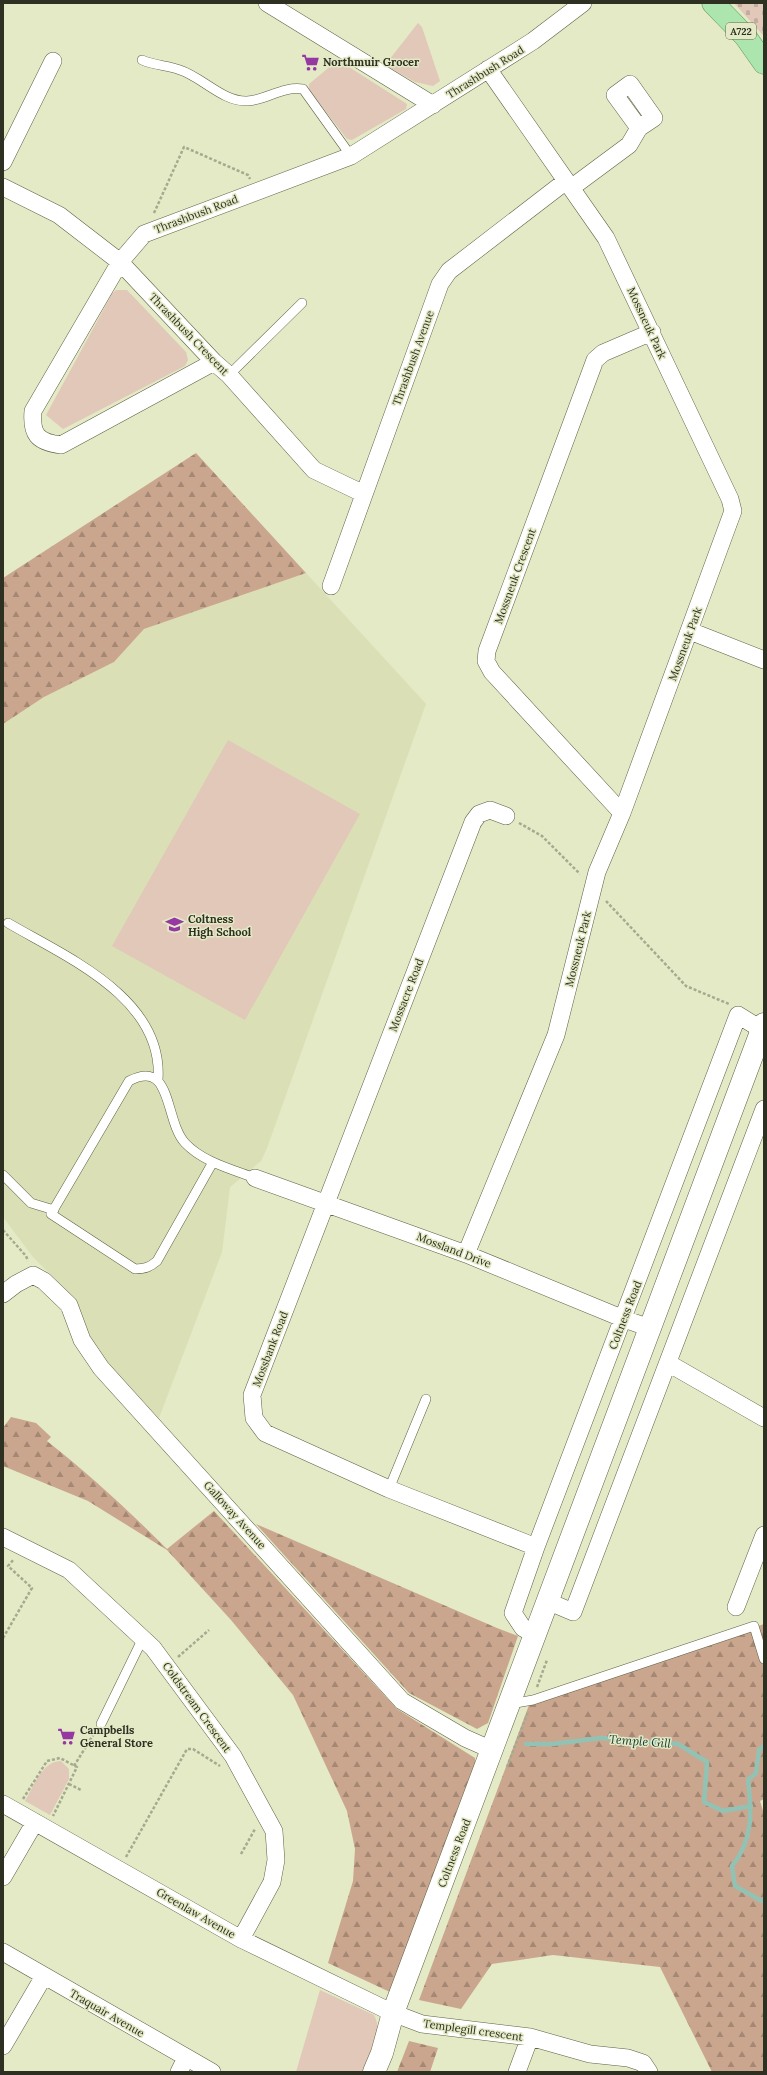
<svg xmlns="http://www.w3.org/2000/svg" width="767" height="2075" font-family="Lora,serif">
  <defs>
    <pattern id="forest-firs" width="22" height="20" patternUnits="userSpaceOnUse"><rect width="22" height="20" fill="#cba68f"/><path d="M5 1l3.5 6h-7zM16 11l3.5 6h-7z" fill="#a58874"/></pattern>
    <pattern id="cemetery-stones" width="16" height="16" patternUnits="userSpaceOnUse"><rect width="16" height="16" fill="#e1c8b9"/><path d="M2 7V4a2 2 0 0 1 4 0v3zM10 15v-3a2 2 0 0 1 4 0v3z" fill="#c1ac9f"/></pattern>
  </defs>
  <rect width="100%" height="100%" fill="#e4e9c6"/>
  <path fill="#dadfb5" d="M306 573 426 704 267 1148 261 1161 230 1187 222 1252 159 1418 105 1360 92 1340 75 1299 33 1257 3 1217V724L44 697 114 662 144 629Z"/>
  <path fill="#e1c8b9" d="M418 23 422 27 440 81 433 86 415 82 385 65Z
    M338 60 407 104 406 109 352 140 347 139 309 90V84Z
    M116 290H127L186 352 188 360 185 366 63 429 46 415 112 294Z
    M228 740 360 814 245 1020 112 946Z
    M61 1761 69 1769V1779L50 1815 25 1801C34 1786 42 1761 61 1761Z
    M320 1990 374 2015C384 2033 370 2054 363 2072H296Z"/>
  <path fill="url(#forest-firs)" d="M196 453 306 573 144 629 114 662 44 697 3 724V578Z
    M11 1417 36 1423 51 1437 47 1441C90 1475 129 1511 167 1549L214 1511 397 1709 475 1758V1769L392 1993 328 1963 353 1881 355 1849 347 1811 293 1695 231 1620 167 1550 88 1501 3 1466V1428Z
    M256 1524 497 1628 518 1636 488 1723 477 1729 409 1693Z
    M764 1624V1799L760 1801 764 1814V2072H712L660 1967 553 1955 492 1964 461 2009 419 2000 529 1705Z
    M409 2041 438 2048 430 2072H397Z"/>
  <path fill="url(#cemetery-stones)" d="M734 3H764V36L761 33Z"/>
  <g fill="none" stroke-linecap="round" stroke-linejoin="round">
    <path stroke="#92c2b4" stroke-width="4.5" d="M526 1744H552L601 1738 678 1744 707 1762 704 1802 723 1811 751 1806
      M764 1746 759 1750 756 1773 748 1780C752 1811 753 1841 732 1866L735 1886 760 1900 764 1901"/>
    <defs>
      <path id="service" d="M142 60C156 66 167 65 180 70 202 77 223 102 247 101 267 100 282 86 303 89L351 156
        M229 375 302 303
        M8 923C66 957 164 998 158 1080
        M213 1162 157 1261C150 1267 145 1269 135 1269L51 1214 129 1081C173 1058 164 1120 185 1143 203 1162 231 1169 255 1178
        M3 1175 31 1203 54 1210
        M389 1489 426 1399
        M510 1704 533 1700 754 1626 764 1659
        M101 1724 143 1638"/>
      <path id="minor" d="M267 3 433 105
        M3 162 53 61
        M3 187 59 215 120 262 214 362 229 375 314 470 364 494
        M571 188 629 145 639 128 654 118 630 84 615 95 639 128
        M214 362 61 445C37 442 31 434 33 411L120 262 144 234 351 156 533 41 583 3
        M331 586 440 284 449 271 566 181
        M690 631 764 660
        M622 813 492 672 486 661 487 651 595 360 603 353 652 332
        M506 816 490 810 479 814 473 822 252 1395 254 1418 265 1433 389 1489 536 1547
        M255 1178 466 1254 624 1319 650 1328
        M466 1254 556 1035 597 872 622 813 733 511 730 499 606 238 488 69
        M3 1294 16 1284 33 1275 44 1281 69 1305 82 1340 101 1368 402 1701 465 1738 492 1750
        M668 1363 764 1418
        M3 1537 69 1570 153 1648 233 1756 274 1831 276 1860 272 1882 241 1939
        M547 1601 573 1612 764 1109
        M736 1607 764 1535
        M534 1634 523 1628 513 1613 536 1547 738 1015 764 1031
        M3 1804 241 1939 393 2013 422 2024 530 2037 590 2054 628 2058 643 2063 649 2072
        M3 1877 35 1822
        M3 1952 212 2072
        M3 2046 44 1976
        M179 2072 186 2058
        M517 2072 530 2037"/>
      <path id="tertiary" d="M374 2072 382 2053 393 2013 764 1024"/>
      <path id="primary" d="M713 3 745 36 764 63"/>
    </defs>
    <use href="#service" stroke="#5d6142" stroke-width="10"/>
    <use href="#minor" stroke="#5d6142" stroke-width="18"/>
    <use href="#tertiary" stroke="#5d6142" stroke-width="23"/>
    <use href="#primary" stroke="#5c9c5a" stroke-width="23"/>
    <path stroke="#a5a98e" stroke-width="2.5" stroke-dasharray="3 2" stroke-linecap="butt" d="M154 213 184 147 248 175 250 179
      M519 823 542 836 580 874
      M606 901 686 986 729 1004
      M3 1230 26 1256 28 1261
      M3 1638 32 1588 8 1566 14 1559
      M178 1657 209 1630
      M537 1687 547 1660
      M74 1766 95 1732
      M507 1767 528 1712
      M69 1784 81 1790
      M23 1799 47 1761 60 1758 77 1767 53 1816
      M241 1854 255 1829
      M126 1857 187 1749H193L220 1766"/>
    <use href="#service" stroke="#fff" stroke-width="9"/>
    <use href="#minor" stroke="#fff" stroke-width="17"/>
    <use href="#tertiary" stroke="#fff" stroke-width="22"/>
    <use href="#primary" stroke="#ace6ae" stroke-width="22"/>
  </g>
  <defs>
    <symbol id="supermarket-bare" viewBox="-9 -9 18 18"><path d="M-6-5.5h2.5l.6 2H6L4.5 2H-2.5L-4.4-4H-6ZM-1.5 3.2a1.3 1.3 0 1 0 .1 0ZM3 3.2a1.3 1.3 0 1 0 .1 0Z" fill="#9538a2" stroke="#e4e9c6" stroke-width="2.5" paint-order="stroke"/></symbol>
    <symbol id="school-bare" viewBox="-9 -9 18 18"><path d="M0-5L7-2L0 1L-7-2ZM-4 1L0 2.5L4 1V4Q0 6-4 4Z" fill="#9538a2" stroke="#e4e9c6" stroke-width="2.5" paint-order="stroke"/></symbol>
  </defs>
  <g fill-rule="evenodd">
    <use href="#supermarket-bare" x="298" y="50" width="25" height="25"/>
    <use href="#school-bare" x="162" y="912" width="25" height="25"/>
    <use href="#supermarket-bare" x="54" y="1724" width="25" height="25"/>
  </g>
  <g text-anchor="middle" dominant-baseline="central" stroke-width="3" stroke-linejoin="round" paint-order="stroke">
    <rect fill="#e4e9c6" stroke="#656853" stroke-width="1" x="726" y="23" width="30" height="16" rx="3"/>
    <g font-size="10" font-weight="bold" fill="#2e3022">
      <text x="741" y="31">A722</text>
    </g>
    <g font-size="11" font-weight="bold" fill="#2e3022" stroke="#e4e9c6" text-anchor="start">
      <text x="323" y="62">Northmuir Grocer</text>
      <text x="188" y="919">Coltness<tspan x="188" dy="13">High School</tspan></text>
      <text x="80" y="1730">Campbells<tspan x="80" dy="13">General Store</tspan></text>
    </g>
    <g font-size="11" fill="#2e3022" stroke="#e4e9c6">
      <text transform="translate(485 72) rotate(-32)">Thrashbush Road</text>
      <text transform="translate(196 214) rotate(-21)">Thrashbush Road</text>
      <text transform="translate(647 323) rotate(65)">Mossneuk Park</text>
      <text transform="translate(189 334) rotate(46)">Thrashbush Crescent</text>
      <text transform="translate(413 358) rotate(-70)">Thrashbush Avenue</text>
      <text transform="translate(515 576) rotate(-70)">Mossneuk Crescent</text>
      <text transform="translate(685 644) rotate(-70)">Mossneuk Park</text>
      <text transform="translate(578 949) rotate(-76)">Mossneuk Park</text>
      <text transform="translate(406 995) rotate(-69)">Mossacre Road</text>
      <text transform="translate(454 1250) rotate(21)">Mossland Drive</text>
      <text transform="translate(625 1315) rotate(-69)">Coltness Road</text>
      <text transform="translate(270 1349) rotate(-69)">Mossbank Road</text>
      <text transform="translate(235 1515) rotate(48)">Galloway Avenue</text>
      <text transform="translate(197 1707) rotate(54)">Coldstream Crescent</text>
      <text transform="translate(454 1853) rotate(-69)">Coltness Road</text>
      <text transform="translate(196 1913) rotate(30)">Greenlaw Avenue</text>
      <text transform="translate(107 2013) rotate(30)">Traquair Avenue</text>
      <text transform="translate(473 2030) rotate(8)">Templegill crescent</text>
    </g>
    <g font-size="12" font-style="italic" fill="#0f3b31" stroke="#e4e9c6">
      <text transform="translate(640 1741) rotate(4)">Temple Gill</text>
    </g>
  </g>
  <rect width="767" height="2075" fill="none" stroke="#2e3022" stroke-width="8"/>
</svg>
